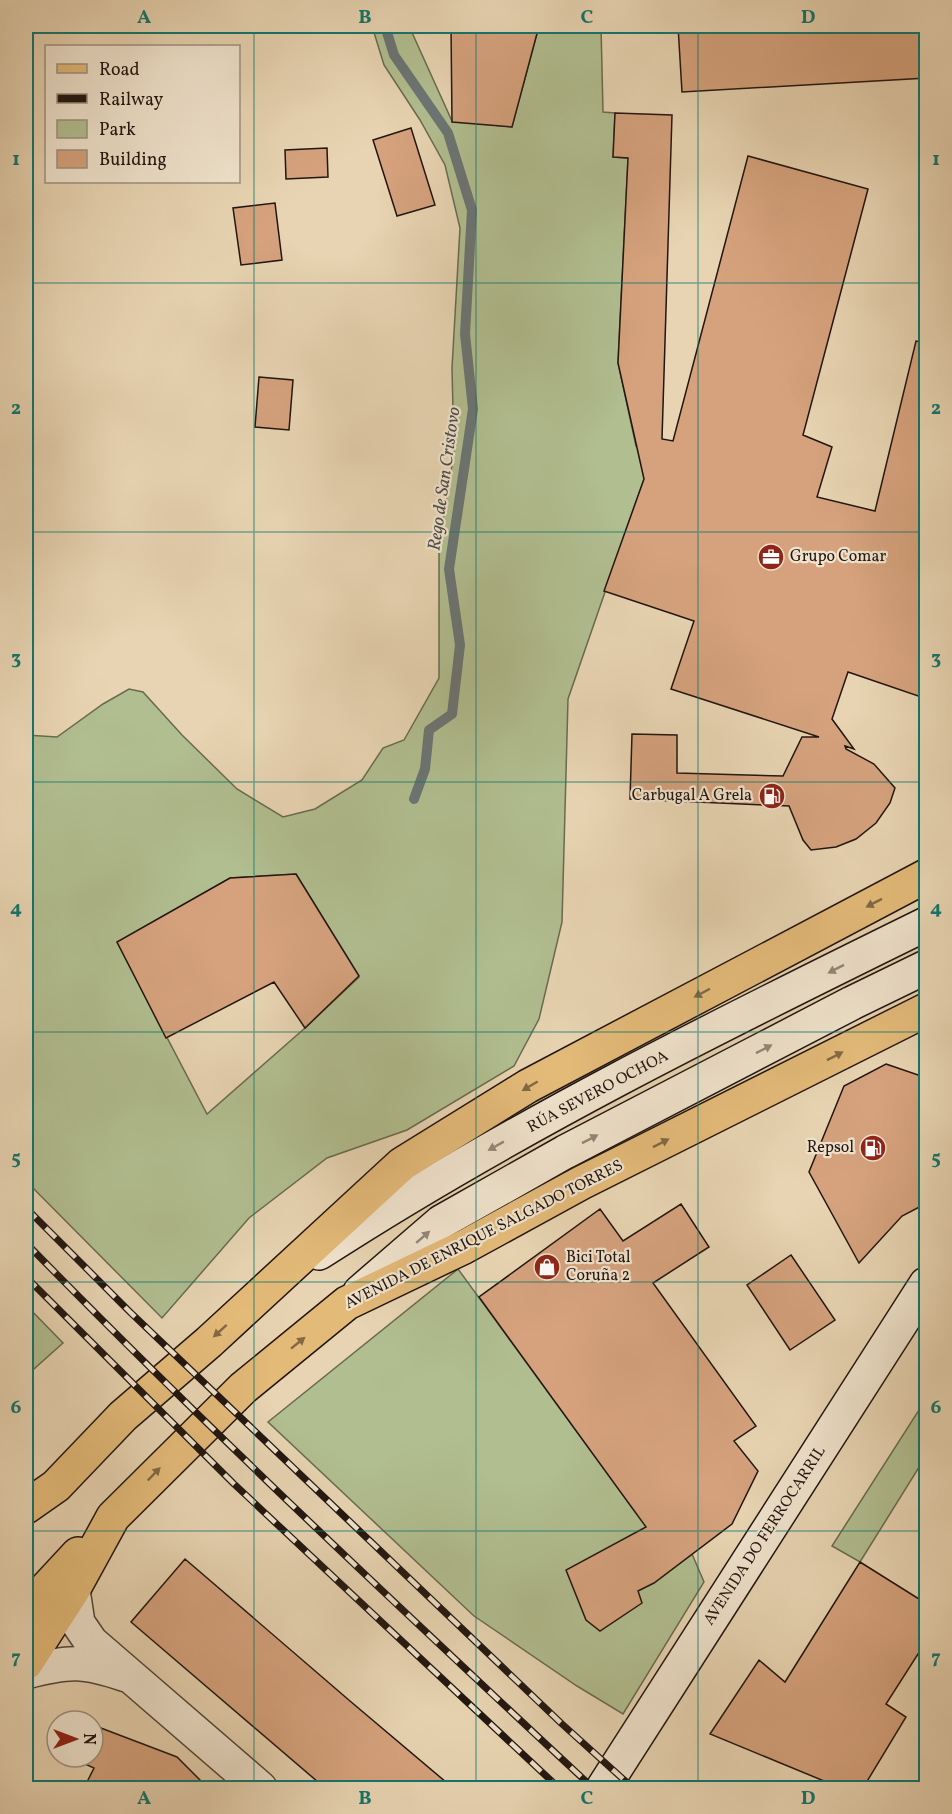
<svg xmlns="http://www.w3.org/2000/svg" width="952" height="1814" font-family="Vollkorn,serif">
  <rect width="100%" height="100%" fill="#e8d4b2"/>
  <filter id="stains"><feTurbulence type="fractalNoise" baseFrequency=".00333" numOctaves="4"/><feColorMatrix values="0 0 0 0 .2 0 0 0 0 .09 0 0 0 0 .02 0 0 0 .5 -.17"/></filter>
  <radialGradient id="worn" r=".72"><stop offset=".6" stop-color="#630" stop-opacity="0"/><stop offset="1" stop-color="#630" stop-opacity=".3"/></radialGradient>
  <path fill="#b1be90" stroke="#696a50" stroke-width="1.5" fill-rule="evenodd" d="M372 26H409L452 121 512 127 539 26H601L603 112 615 113 613 157 628 158 618 363 636 446 658 439 568 699 562 922 539 1019 514 1066 407 1130 327 1158 249 1218 162 1318 26 1181V735L57 737 103 704 129 689 143 692 182 735 237 789 283 817 315 809 362 780 383 748 404 740 439 678V543L454 453 452 368 460 228 445 165 420 120 384 65ZM296 874 359 977 305 1028 207 1114 117 942 230 878Z
    M458 1269 636 1513 692 1554 704 1582 623 1714 577 1686 474 1616 268 1422Z
    M26 1305 63 1343 26 1376Z
    M926 1399V1456L860 1562 832 1546Z"/>
  <g fill="none" stroke-linecap="round" stroke-linejoin="round">
    <path stroke="#6b7575" stroke-width="10" d="M385 26 394 55 448 133 472 210 465 334 473 409 449 569 460 645 452 714 429 730 425 769 414 799"/>
  </g>
  <path fill="#d5a27d" stroke="#211510" stroke-width="1.5" d="M451 26H539L512 127 452 122Z
    M678 26H927V78L682 92Z
    M615 113 672 115 662 439 673 441 748 156 868 189 803 435 832 447 817 497 875 511 916 341 927 343V699L848 672 832 719 854 749 845 746 846 749 874 764 895 788 890 803 876 823 856 839 836 847 811 850 803 840 789 806 630 799 632 734 677 735V773L783 776 802 737H819L671 689 694 621 604 591 644 479 618 363 628 158 613 157Z
    M411 128 435 205 397 216 373 140Z
    M327 148 328 177 286 179 285 150Z
    M275 203 282 260 241 265 233 208Z
    M259 377 293 380 289 430 255 427Z
    M296 874 359 976 305 1028 274 982 166 1038 117 942 230 878Z
    M886 1064 927 1078V1203L902 1216 859 1263 809 1172 844 1086Z
    M681 1204 709 1247 653 1283 756 1426 734 1441 758 1471 732 1524 654 1583 638 1591 642 1603 600 1631 586 1620 566 1570 646 1527 479 1297 600 1209 623 1241Z
    M791 1255 835 1320 790 1350 747 1285Z
    M185 1559 350 1701 453 1788H325L131 1622Z
    M860 1562 927 1604V1640L886 1704 906 1717 863 1788H841L710 1734 759 1660 785 1682Z
    M93 1725 177 1757 208 1788H84L94 1768 70 1757H93Z"/>
  <g fill="none" stroke-linecap="round" stroke-linejoin="round">
    <defs>
      <path id="street" d="M73 1590 78 1623 91 1642 260 1788
        M26 1672C68 1661 83 1660 126 1675"/>
      <path id="secondary" d="M319 1253C512 1128 720 1025 926 924
        M360 1292 441 1222 565 1152 852 1003 926 967
        M603 1788 926 1284"/>
      <path id="primary" d="M26 1507 56 1486 123 1416 209 1342 402 1164 528 1086 926 876
        M26 1610 78 1554
        M26 1663 73 1590 113 1517 243 1388 347 1303 464 1247 581 1183 926 1010"/>
    </defs>
    <use href="#street" stroke="#534538" stroke-width="36"/>
    <use href="#secondary" stroke="#211510" stroke-width="36"/>
    <use href="#primary" stroke="#211510" stroke-width="36"/>
    <use href="#street" stroke="#f0e3cd" stroke-width="33"/>
    <use href="#secondary" stroke="#f0e3cd" stroke-width="33"/>
    <use href="#primary" stroke="#e4ba79" stroke-width="33"/>
    <defs>
      <path id="rail" d="M26 1208 131 1313 562 1724 633 1788
        M26 1243C209 1430 401 1609 593 1788
        M26 1277 234 1484 559 1788"/>
    </defs>
    <use href="#rail" stroke="#211510" stroke-width="7"/>
    <use href="#rail" stroke="#f0e3cd" stroke-width="4.5" stroke-dasharray="14" stroke-linecap="butt"/>
  </g>
  <defs><path id="oneway-solid" d="M-6-.8H1V-3.2L6.5 0L1 3.2V.8H-6Z" transform="scale(1.5)"/></defs>
  <g fill="#826844">
    <use href="#oneway-solid" transform="translate(874 903) rotate(153)"/>
    <use href="#oneway-solid" transform="translate(702 993) rotate(152)"/>
    <use href="#oneway-solid" transform="translate(835 1056) rotate(-27)"/>
    <use href="#oneway-solid" transform="translate(530 1086) rotate(150)"/>
    <use href="#oneway-solid" transform="translate(661 1143) rotate(-27)"/>
    <use href="#oneway-solid" transform="translate(220 1331) rotate(138)"/>
    <use href="#oneway-solid" transform="translate(298 1343) rotate(-39)"/>
    <use href="#oneway-solid" transform="translate(154 1474) rotate(-46)"/>
  </g>
  <g fill="#938678">
    <use href="#oneway-solid" transform="translate(836 969) rotate(153)"/>
    <use href="#oneway-solid" transform="translate(764 1049) rotate(-27)"/>
    <use href="#oneway-solid" transform="translate(590 1139) rotate(-27)"/>
    <use href="#oneway-solid" transform="translate(496 1146) rotate(151)"/>
    <use href="#oneway-solid" transform="translate(423 1237) rotate(-41)"/>
  </g>
  <path fill="none" stroke="#0f766e" stroke-width="1.5" stroke-opacity="0.55" d="M254 26V1788M476 26V1788M698 26V1788M26 283H926M26 532H926M26 782H926M26 1032H926M26 1282H926M26 1531H926"/>
  <defs>
    <symbol id="office-disc" viewBox="-11 -11 22 22"><circle r="9.5" fill="#8f2418" stroke="#f0e3cd"/><path d="M-6-3h4V-5.5h4V-3h4V5H-6ZM-1-4.5V-3h2v-1.5ZM-6 0V1H6V0Z" fill="#fff"/></symbol>
    <symbol id="fuel-disc" viewBox="-11 -11 22 22"><circle r="9.5" fill="#8f2418" stroke="#f0e3cd"/><path d="M-5.5-6h7V0h2V4h1.3V-2.5L3-4.5l.8-.8L6-3V5H2.5V1h-1V6h-7ZM-4.2-4.7v3.2H.2V-4.7Z" fill="#fff"/></symbol>
    <symbol id="shop-disc" viewBox="-11 -11 22 22"><circle r="9.5" fill="#8f2418" stroke="#f0e3cd"/><path d="M-5-2.5h2.3a2.7 3.5 0 0 1 5.4 0H5L5.5 6h-11ZM-1.5-2.5h3a1.5 2.3 0 0 0-3 0Z" fill="#fff"/></symbol>
  </defs>
  <g fill-rule="evenodd">
    <use href="#office-disc" x="756" y="542" width="30" height="30"/>
    <use href="#fuel-disc" x="757" y="781" width="30" height="30"/>
    <use href="#fuel-disc" x="858" y="1133" width="30" height="30"/>
    <use href="#shop-disc" x="532" y="1252" width="30" height="30"/>
  </g>
  <g text-anchor="middle" dominant-baseline="central" stroke-width="4.5" stroke-linejoin="round" paint-order="stroke">
    <g font-size="16" fill="#211510" stroke="#f0e3cd" text-anchor="start">
      <text x="790" y="557">Grupo Comar</text>
      <text x="752" y="796" text-anchor="end">Carbugal A Grela</text>
      <text x="854" y="1148" text-anchor="end">Repsol</text>
      <text x="566" y="1258">Bici Total<tspan x="566" dy="18">Coruña 2</tspan></text>
    </g>
    <g font-size="16" fill="#211510" stroke="#f0e3cd">
      <text transform="translate(598 1092) rotate(-28)">RÚA SEVERO OCHOA</text>
      <text transform="translate(484 1235) rotate(-27)">AVENIDA DE ENRIQUE SALGADO TORRES</text>
      <text transform="translate(765 1536) rotate(-57)">AVENIDA DO FERROCARRIL</text>
    </g>
    <g font-size="18" font-style="italic" fill="#4c4d4b" stroke="#f0e3cd">
      <text transform="translate(445 479) rotate(-82)">Rego de San Cristovo</text>
    </g>
  </g>
  <rect width="952" height="1814" fill="none" stroke="#e8d4b2" stroke-width="66"/>
  <rect x="45" y="45" width="195" height="138" fill="#f0e3cd" stroke="#9d9181" stroke-width="1.5"/>
  <rect x="57" y="64" width="30" height="9" fill="#e4ba79" stroke="#9d9181" stroke-width="1.5"/>
  <text x="99" y="75" font-size="18" fill="#211510">Road</text>
  <rect x="57" y="94" width="30" height="9" fill="#211510" stroke="#9d9181" stroke-width="1.5"/>
  <text x="99" y="105" font-size="18" fill="#211510">Railway</text>
  <rect x="57" y="120" width="30" height="18" fill="#b1be90" stroke="#9d9181" stroke-width="1.5"/>
  <text x="99" y="135" font-size="18" fill="#211510">Park</text>
  <rect x="57" y="150" width="30" height="18" fill="#d5a27d" stroke="#9d9181" stroke-width="1.5"/>
  <text x="99" y="165" font-size="18" fill="#211510">Building</text>
  <g transform="translate(75 1739) rotate(90)"><circle r="28" fill="#f0e3cd" stroke="#9d9181" stroke-width="1.5"/>
  <path d="M0-4.5L10 22L0 15L-10 22Z" fill="#8f2418"/>
  <text y="-9" font-size="16" font-weight="bold" text-anchor="middle" fill="#211510">N</text>
  </g>
  <rect x="33" y="33" width="886" height="1748" fill="none" stroke="#0f766e" stroke-width="2"/>
  <g font-size="20" text-anchor="middle" font-weight="bold" fill="#0f766e">
    <text x="144" y="23">A</text>
    <text x="365" y="23">B</text>
    <text x="587" y="23">C</text>
    <text x="808" y="23">D</text>
    <text x="16" y="165">1</text>
    <text x="936" y="165">1</text>
    <text x="16" y="414">2</text>
    <text x="936" y="414">2</text>
    <text x="16" y="664">3</text>
    <text x="936" y="664">3</text>
    <text x="16" y="914">4</text>
    <text x="936" y="914">4</text>
    <text x="16" y="1164">5</text>
    <text x="936" y="1164">5</text>
    <text x="16" y="1413">6</text>
    <text x="936" y="1413">6</text>
    <text x="16" y="1663">7</text>
    <text x="936" y="1663">7</text>
    <text x="144" y="1804">A</text>
    <text x="365" y="1804">B</text>
    <text x="587" y="1804">C</text>
    <text x="808" y="1804">D</text>
  </g>
  <rect width="100%" height="100%" filter="url(#stains)"/>
  <rect width="100%" height="100%" fill="url(#worn)"/>
</svg>
